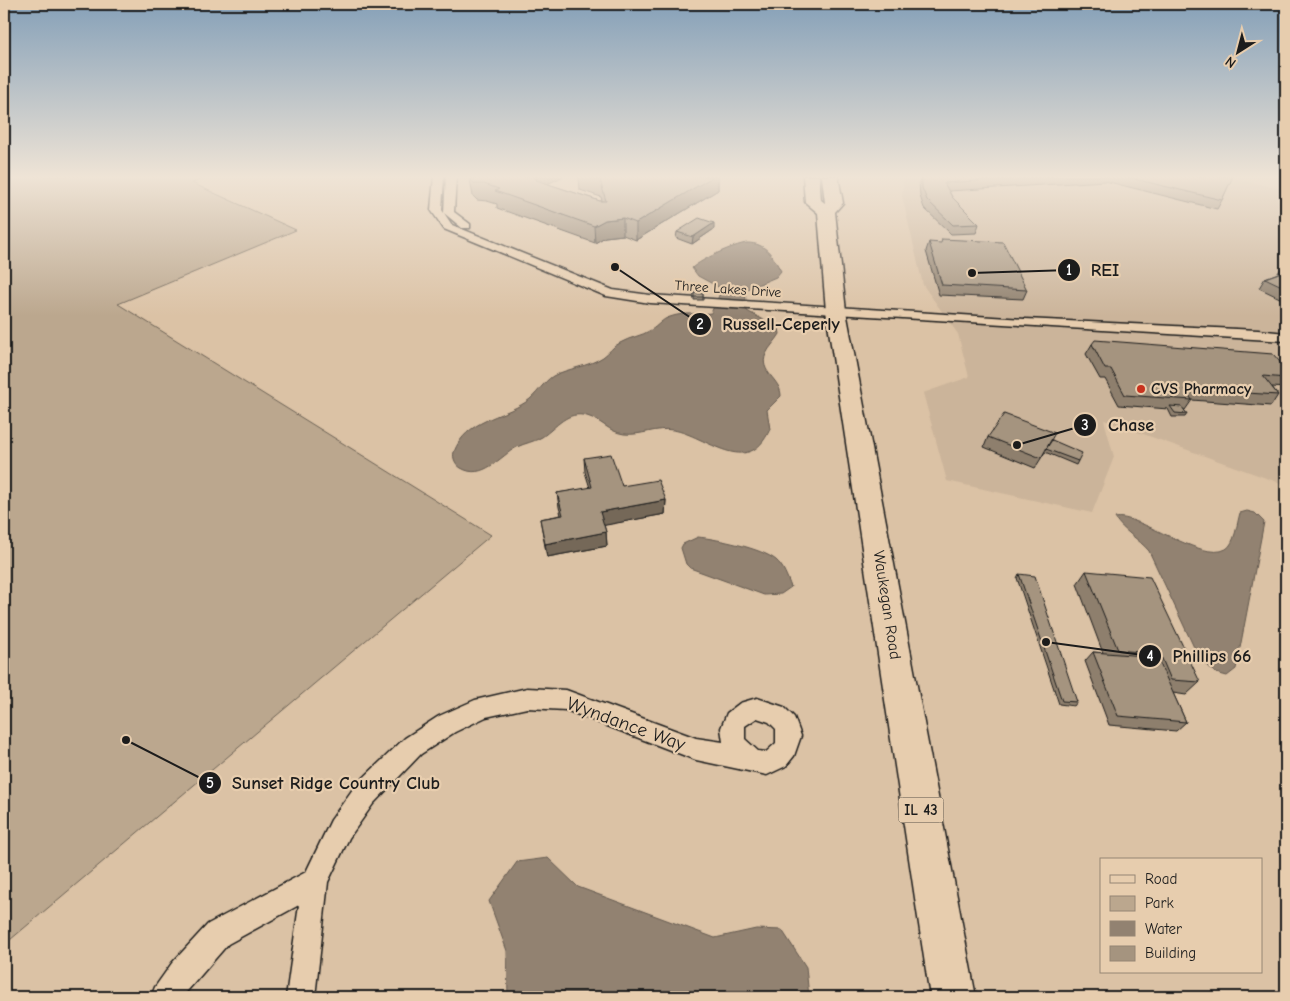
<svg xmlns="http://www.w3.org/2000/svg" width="1290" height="1001" font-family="'Comic Neue',sans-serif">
  <rect width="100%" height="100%" fill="#dbc2a5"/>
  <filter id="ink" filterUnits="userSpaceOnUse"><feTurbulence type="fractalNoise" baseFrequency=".02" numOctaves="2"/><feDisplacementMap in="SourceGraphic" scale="10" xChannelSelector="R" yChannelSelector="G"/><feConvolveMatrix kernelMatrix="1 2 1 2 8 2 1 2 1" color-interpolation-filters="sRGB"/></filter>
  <g filter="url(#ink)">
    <path fill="#cbb49a" d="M904 176H1224L1286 190V485L1104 420 1114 457 1092 513 947 481 923 393 969 377 958 334 923 285 902 196Z"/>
    <path fill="#bba78e" stroke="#6c6255" d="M4 176H210L192 183 296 230 118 304 491 535 4 945Z"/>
    <path fill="#928271" stroke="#63594f" d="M747 243C766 243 772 255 781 271L776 277 745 290 747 311 779 328 780 334C776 341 769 347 766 354 758 372 781 379 781 396L767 410 770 429C748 480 706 435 673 430 656 427 641 436 624 434 609 432 601 420 587 416 567 410 557 427 542 437 534 442 525 443 517 447 500 456 483 481 461 468 456 465 452 458 454 452 466 420 501 418 526 402 537 395 543 382 553 376 568 368 588 367 603 357 609 353 613 346 620 343 630 337 642 336 651 330 658 326 662 319 670 317 683 312 697 315 711 313L722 289 698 276 692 268C702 259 733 245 747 243Z
      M1247 511 1255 513 1264 522 1236 669 1227 676 1216 673 1199 658 1149 551C1139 539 1123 531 1115 518 1137 512 1202 563 1226 549 1235 544 1237 523 1240 513Z
      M698 537C717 539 761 548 776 560 784 567 787 577 791 587L781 594 764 595 690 568 686 564 681 548 683 544Z
      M548 858 578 887 715 938 756 929 782 930 806 967 809 997H508L507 951 489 901 517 862Z"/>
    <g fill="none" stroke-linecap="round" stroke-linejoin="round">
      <defs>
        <path id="street" d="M434 176H444L442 210 452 225 613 290 650 295 1025 319 1258 330 1286 333V341L650 303 606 296 444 229 431 210Z
          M446 176H456L454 212 470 224V228H462L444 213Z
          M527 688 566 690 696 738 723 742 721 728 727 713 740 703 757 698 784 707 794 717 801 736 794 756 786 766 767 775 696 760 566 710 527 708 486 717 455 732 421 754 373 804 349 838 328 882 315 997H286L299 905 228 944 182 997H151L155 987 172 963 208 924 306 872 331 820 355 786 405 738 439 716 475 700ZM757 718 769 722 776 729V743L766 752 758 751 745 739V726Z"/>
        <path id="primary" d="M803 176H819L821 200 825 203 822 176H838L843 203 835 212 846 311 976 997H930L826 311 818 213 805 202Z"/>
      </defs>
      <use href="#street" stroke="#1c1c1c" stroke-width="3"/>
      <use href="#primary" stroke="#1c1c1c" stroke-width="3"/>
      <use href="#street" fill="#e7cdae" fill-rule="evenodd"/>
      <use href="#primary" fill="#e7cdae" fill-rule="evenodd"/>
    </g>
    <path fill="#8e7f6d" stroke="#1c1c1c" d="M579 176H718V190L636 240 623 235 605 237 595 243 497 208V204L487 201 477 200 473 196 470 179 548 184 600 201H602L601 197 580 190Z
      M921 176H1233L1222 200 1217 209 1105 181 949 191 952 197 979 224 976 233 951 234 924 208 920 196 919 182Z
      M714 229 692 244 676 238 677 232Z
      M929 242 1027 290 1023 299 939 295 926 251Z
      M1282 267H1286V301L1259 288 1265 278 1278 273Z
      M694 293 703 294V300H694Z
      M1092 344 1286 369V388L1272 387 1278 395 1271 406 1192 400 1185 410H1184L1187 414 1185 417H1172L1168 409 1119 405 1105 379H1100L1086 354Z
      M988 437 1052 440 1078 461 1076 465 1045 452 1035 468 984 447Z
      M584 458 622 486 666 500 665 514 604 525 606 532 607 546 547 557 540 519 561 515 559 507 557 493 590 488 585 472Z
      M1086 571 1200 682 1186 695 1173 693 1186 722 1176 731 1109 725 1085 661 1093 652 1103 653 1077 584Z
      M1019 574 1077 702 1074 706 1059 704 1017 578Z"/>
    <path fill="#746859" stroke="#1c1c1c" d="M536 176H564L537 189Z
      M714 176H718V190L636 240V223Z
      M623 218V235L605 237 595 243 594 226 605 220Z
      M714 223V229L692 244 693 237Z
      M666 500 665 514 601 526 600 512Z
      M606 532 607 546 547 557 545 544Z"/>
    <path fill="#a5947f" stroke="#1c1c1c" d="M479 176H536V180L600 201H606L600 180 587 176H714L636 223 623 218 605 220 594 226 495 191 499 189 484 184H475L470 179Z
      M922 176H1054L944 183 952 197 979 224 953 225 927 200 922 188Z
      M1122 176H1233L1222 200Z
      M699 218 714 223 693 237 677 232Z
      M942 239 1003 242 1027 290 942 285 929 242 941 243Z
      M1282 267H1286V288L1265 278 1282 272Z
      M694 293 703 294V297H694Z
      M1095 340 1273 354 1286 369V378L1263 376 1278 395 1185 389 1192 400 1125 395 1111 369H1105L1092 344Z
      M1170 406 1182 407 1187 414 1175 413Z
      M1004 414 1055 433 1041 458 988 437Z
      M1052 440 1082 453 1078 461 1046 449Z
      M611 454 622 486 658 480 666 500 600 512 606 532 545 544 540 519 563 515 557 493 592 487 584 458Z
      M1086 571 1150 577 1200 682 1171 680 1160 654 1118 650Z
      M1019 574 1035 576 1077 702 1062 701Z
      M1093 652 1157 657 1186 722 1118 716Z"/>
  </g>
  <linearGradient id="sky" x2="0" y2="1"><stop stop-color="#85a0b8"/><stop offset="0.56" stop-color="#efe4d6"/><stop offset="1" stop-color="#efe4d6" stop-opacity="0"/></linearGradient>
  <rect width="1290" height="316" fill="url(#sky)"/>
  <circle fill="#c8321e" stroke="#e7cdae" stroke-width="2" cx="1141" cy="389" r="5"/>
  <g text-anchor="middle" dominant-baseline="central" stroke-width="4.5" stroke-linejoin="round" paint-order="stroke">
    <g font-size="14" fill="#1c1c1c" stroke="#e7cdae">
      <text transform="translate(728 289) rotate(4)">Three Lakes Drive</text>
    </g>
    <rect fill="#e7cdae" stroke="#595148" stroke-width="1" x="898.5" y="797.5" width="45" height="25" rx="4"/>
    <g font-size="15" font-weight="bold" fill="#1c1c1c">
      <text x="921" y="810">IL 43</text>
    </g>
    <g font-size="16" font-weight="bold" fill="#1c1c1c" stroke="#e7cdae" text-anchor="start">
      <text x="1151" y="389">CVS Pharmacy</text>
    </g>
    <g font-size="16" fill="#1c1c1c" stroke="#e7cdae">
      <text transform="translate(887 605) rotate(81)">Waukegan Road</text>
    </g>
    <g font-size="19" fill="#1c1c1c" stroke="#e7cdae">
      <text transform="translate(626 724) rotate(20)">Wyndance Way</text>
    </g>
  </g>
  <path fill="none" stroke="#1c1c1c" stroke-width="2" d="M972 273L1069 270M615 267L700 324M1017 445L1085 425M1046 642L1150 656M126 740L210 783"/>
  <g fill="#1c1c1c" stroke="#e7cdae" stroke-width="2">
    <circle cx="972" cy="273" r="5"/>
    <circle cx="615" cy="267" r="5"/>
    <circle cx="1017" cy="445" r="5"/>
    <circle cx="1046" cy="642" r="5"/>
    <circle cx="126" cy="740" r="5"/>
    <circle cx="1069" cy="270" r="12"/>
    <circle cx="700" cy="324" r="12"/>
    <circle cx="1085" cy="425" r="12"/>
    <circle cx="1150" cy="656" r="12"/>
    <circle cx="210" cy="783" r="12"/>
  </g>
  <g font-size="15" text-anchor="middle" font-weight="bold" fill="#fff">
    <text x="1069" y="275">1</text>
    <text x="700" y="329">2</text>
    <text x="1085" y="430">3</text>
    <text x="1150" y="661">4</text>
    <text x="210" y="788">5</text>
  </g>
  <g font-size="18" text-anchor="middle" font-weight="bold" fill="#1c1c1c" stroke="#e7cdae" stroke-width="4.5" stroke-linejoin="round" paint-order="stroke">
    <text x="1105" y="276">REI</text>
    <text x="781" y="330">Russell-Ceperly</text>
    <text x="1131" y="431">Chase</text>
    <text x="1212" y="662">Phillips 66</text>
    <text x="336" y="789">Sunset Ridge Country Club</text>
  </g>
  <rect width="1290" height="1001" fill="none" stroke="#e7cdae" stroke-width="20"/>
  <rect x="10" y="10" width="1270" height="981" fill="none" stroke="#1c1c1c" stroke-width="2" filter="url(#ink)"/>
  <rect x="1100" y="858" width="162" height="115" fill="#e7cdae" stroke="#968674"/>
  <rect x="1110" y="875" width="25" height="8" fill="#e7cdae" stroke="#968674"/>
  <text x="1145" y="884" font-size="15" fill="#1c1c1c">Road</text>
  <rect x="1110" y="896" width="25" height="15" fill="#bba78e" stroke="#968674"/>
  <text x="1145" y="908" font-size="15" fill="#1c1c1c">Park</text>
  <rect x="1110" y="921" width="25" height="15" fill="#928271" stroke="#968674"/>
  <text x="1145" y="934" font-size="15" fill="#1c1c1c">Water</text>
  <rect x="1110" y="946" width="25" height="15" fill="#a5947f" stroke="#968674"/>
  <text x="1145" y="958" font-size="15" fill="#1c1c1c">Building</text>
  <g transform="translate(1238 52) rotate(216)" stroke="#e7cdae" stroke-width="4" paint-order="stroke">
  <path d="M0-4L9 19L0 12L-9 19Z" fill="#1c1c1c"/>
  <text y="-8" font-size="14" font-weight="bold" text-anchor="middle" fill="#1c1c1c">N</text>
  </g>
</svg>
